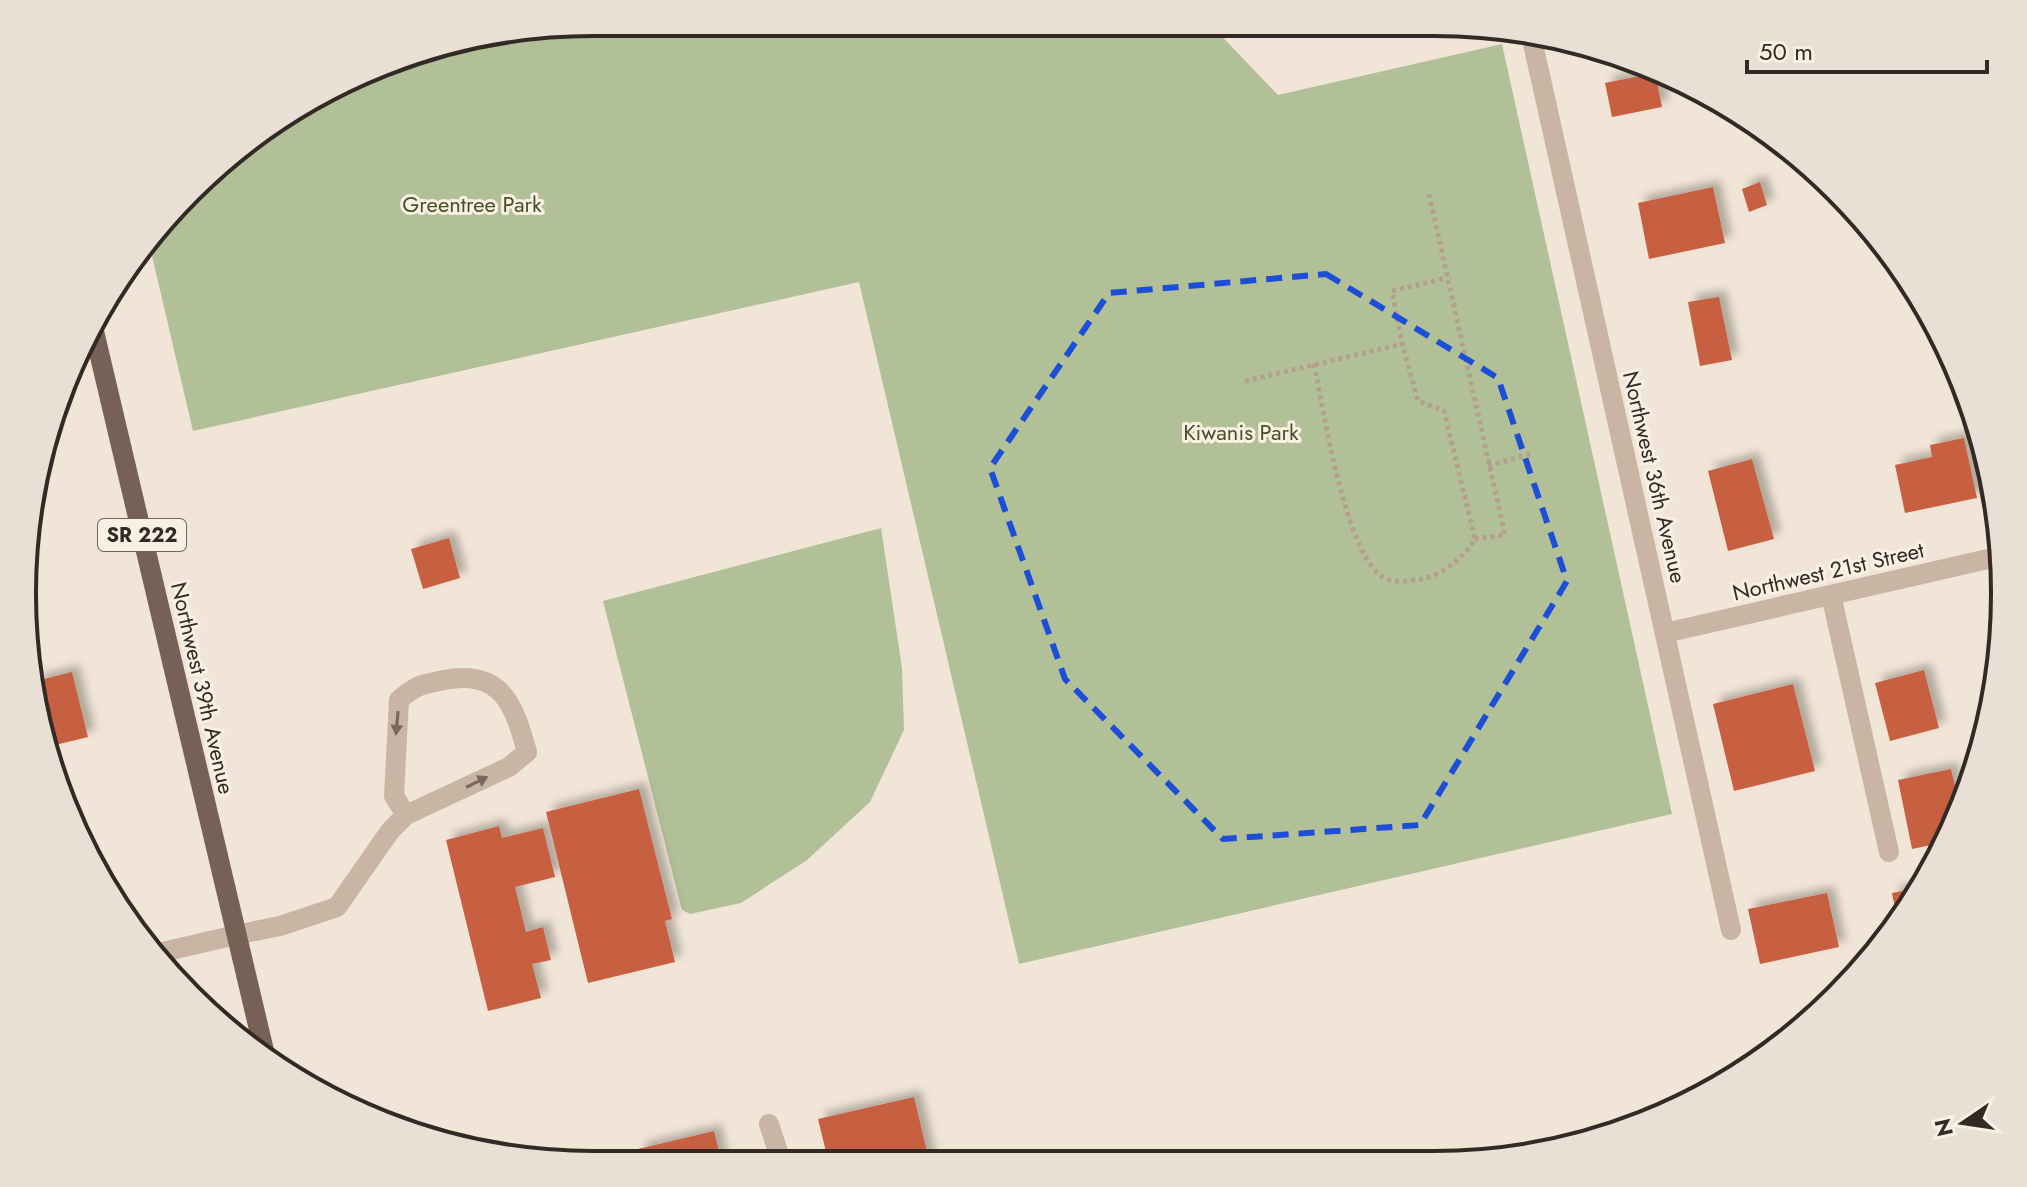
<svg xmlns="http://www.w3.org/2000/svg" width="2027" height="1187" font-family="Jost,sans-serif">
  <defs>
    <filter id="shadow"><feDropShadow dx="7" dy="-7" stdDeviation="4" flood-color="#0004"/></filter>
  </defs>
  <rect width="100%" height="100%" fill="#f1e5d7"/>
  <path fill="#b2c098" d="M593 22 1209 23 1278 95 1502 44 1672 814 1019 964 859 282 193 431 149 243 246 140 410 52Z
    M881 528 902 668 904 730 870 802 807 860 741 903 690 914 682 910 603 601Z"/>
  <path fill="#c76140" filter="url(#shadow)" d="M1655 73 1662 107 1612 117 1605 83Z
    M1760 182 1767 205 1749 212 1742 189Z
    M1713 187 1725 243 1649 259 1638 203Z
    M1719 297 1732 360 1700 366 1688 302Z
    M1964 438 1977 498 1905 513 1895 465 1932 457 1930 445Z
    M1752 459 1774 539 1728 551 1708 471Z
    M449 538 460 578 423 589 411 549Z
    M1924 670 1939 728 1890 741 1875 683Z
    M72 672 88 737 47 747 36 681Z
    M1793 684 1815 771 1734 791 1713 704Z
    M1951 769 1961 813 1946 842 1912 849 1898 780Z
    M639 789 672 919 665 921 675 962 588 983 546 812Z
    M499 826 502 838 543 828 555 877 515 887 526 932 543 927 551 960 532 964 541 998 488 1011 446 840Z
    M1922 887 1908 911 1898 923 1892 893Z
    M1827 893 1839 947 1760 964 1748 909Z
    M914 1097 930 1164H829L818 1119Z
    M714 1131 722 1164H641L638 1149Z"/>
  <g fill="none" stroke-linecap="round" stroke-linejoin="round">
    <path stroke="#b49f8e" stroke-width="5" stroke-dasharray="4 4" stroke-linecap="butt" d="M1429 194 1505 535 1475 539
      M1314 364C1324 411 1344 547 1380 575 1391 584 1409 581 1422 579 1442 575 1465 557 1475 539L1444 411 1418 401 1402 344 1392 291 1447 278
      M1245 381 1402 344
      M1488 466 1530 454"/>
    <path stroke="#c9b5a4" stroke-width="20" d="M1831 595 1889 852
      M236 935 280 926 337 907 390 831 406 815 509 767 527 752C514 705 502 669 444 680 423 684 416 685 399 700L394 796 406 815
      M769 1124 782 1164"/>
    <path stroke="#c9b5a4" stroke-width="20" d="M1531 35 1731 930
      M1665 633 2001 556
      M154 954 236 935"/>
    <path stroke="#766156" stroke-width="20" d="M93 327 266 1059"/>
  </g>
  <defs><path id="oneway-solid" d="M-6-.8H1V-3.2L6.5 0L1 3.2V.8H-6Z" transform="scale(2)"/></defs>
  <g fill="#77695e">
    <use href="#oneway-solid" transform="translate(397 723) rotate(95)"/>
    <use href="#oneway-solid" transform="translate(477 782) rotate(-26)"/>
  </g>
  <path fill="none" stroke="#1d4ed8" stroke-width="6" stroke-dasharray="16 10" stroke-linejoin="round" d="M1326 274 1498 378 1567 581 1420 825 1223 839 1065 679 990 468 1109 293Z"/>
  <g text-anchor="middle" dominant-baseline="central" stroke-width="6" stroke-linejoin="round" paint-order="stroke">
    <rect fill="#f9efe3" stroke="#6f655e" stroke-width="2" x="98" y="519" width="88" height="32" rx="6"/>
    <g font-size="20" font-weight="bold" fill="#342a25">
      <text x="142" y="535">SR 222</text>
    </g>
    <g font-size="22" fill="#435229" stroke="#f9efe3">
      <text x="472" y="204">Greentree Park</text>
      <text x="1241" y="432">Kiwanis Park</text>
    </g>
    <g font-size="22" fill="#342a25" stroke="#f9efe3">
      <text transform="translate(1655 477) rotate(77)">Northwest 36th Avenue</text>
      <text transform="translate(1828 571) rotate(-13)">Northwest 21st Street</text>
      <text transform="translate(203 688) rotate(77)">Northwest 39th Avenue</text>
    </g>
  </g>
  <path d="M0 0H2027V1187H0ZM593 36H1434A557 557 0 0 1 1991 593V594A557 557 0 0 1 1434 1151H593A557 557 0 0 1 36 594V593A557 557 0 0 1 593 36Z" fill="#e9dfd4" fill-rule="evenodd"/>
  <path fill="none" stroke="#342a25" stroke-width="4" d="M593 36H1434A557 557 0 0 1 1991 593V594A557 557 0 0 1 1434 1151H593A557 557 0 0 1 36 594V593A557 557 0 0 1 593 36Z"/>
  <g transform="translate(1963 1123) rotate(257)" stroke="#f9efe3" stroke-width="6" paint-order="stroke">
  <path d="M0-6L14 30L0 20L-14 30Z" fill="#342a25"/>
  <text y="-12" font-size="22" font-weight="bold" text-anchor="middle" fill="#342a25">N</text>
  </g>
  <path d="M1747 60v12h240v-12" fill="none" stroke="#342a25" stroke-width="4"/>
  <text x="1759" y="60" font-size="24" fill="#342a25" stroke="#f9efe3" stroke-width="6" paint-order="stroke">50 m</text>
</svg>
